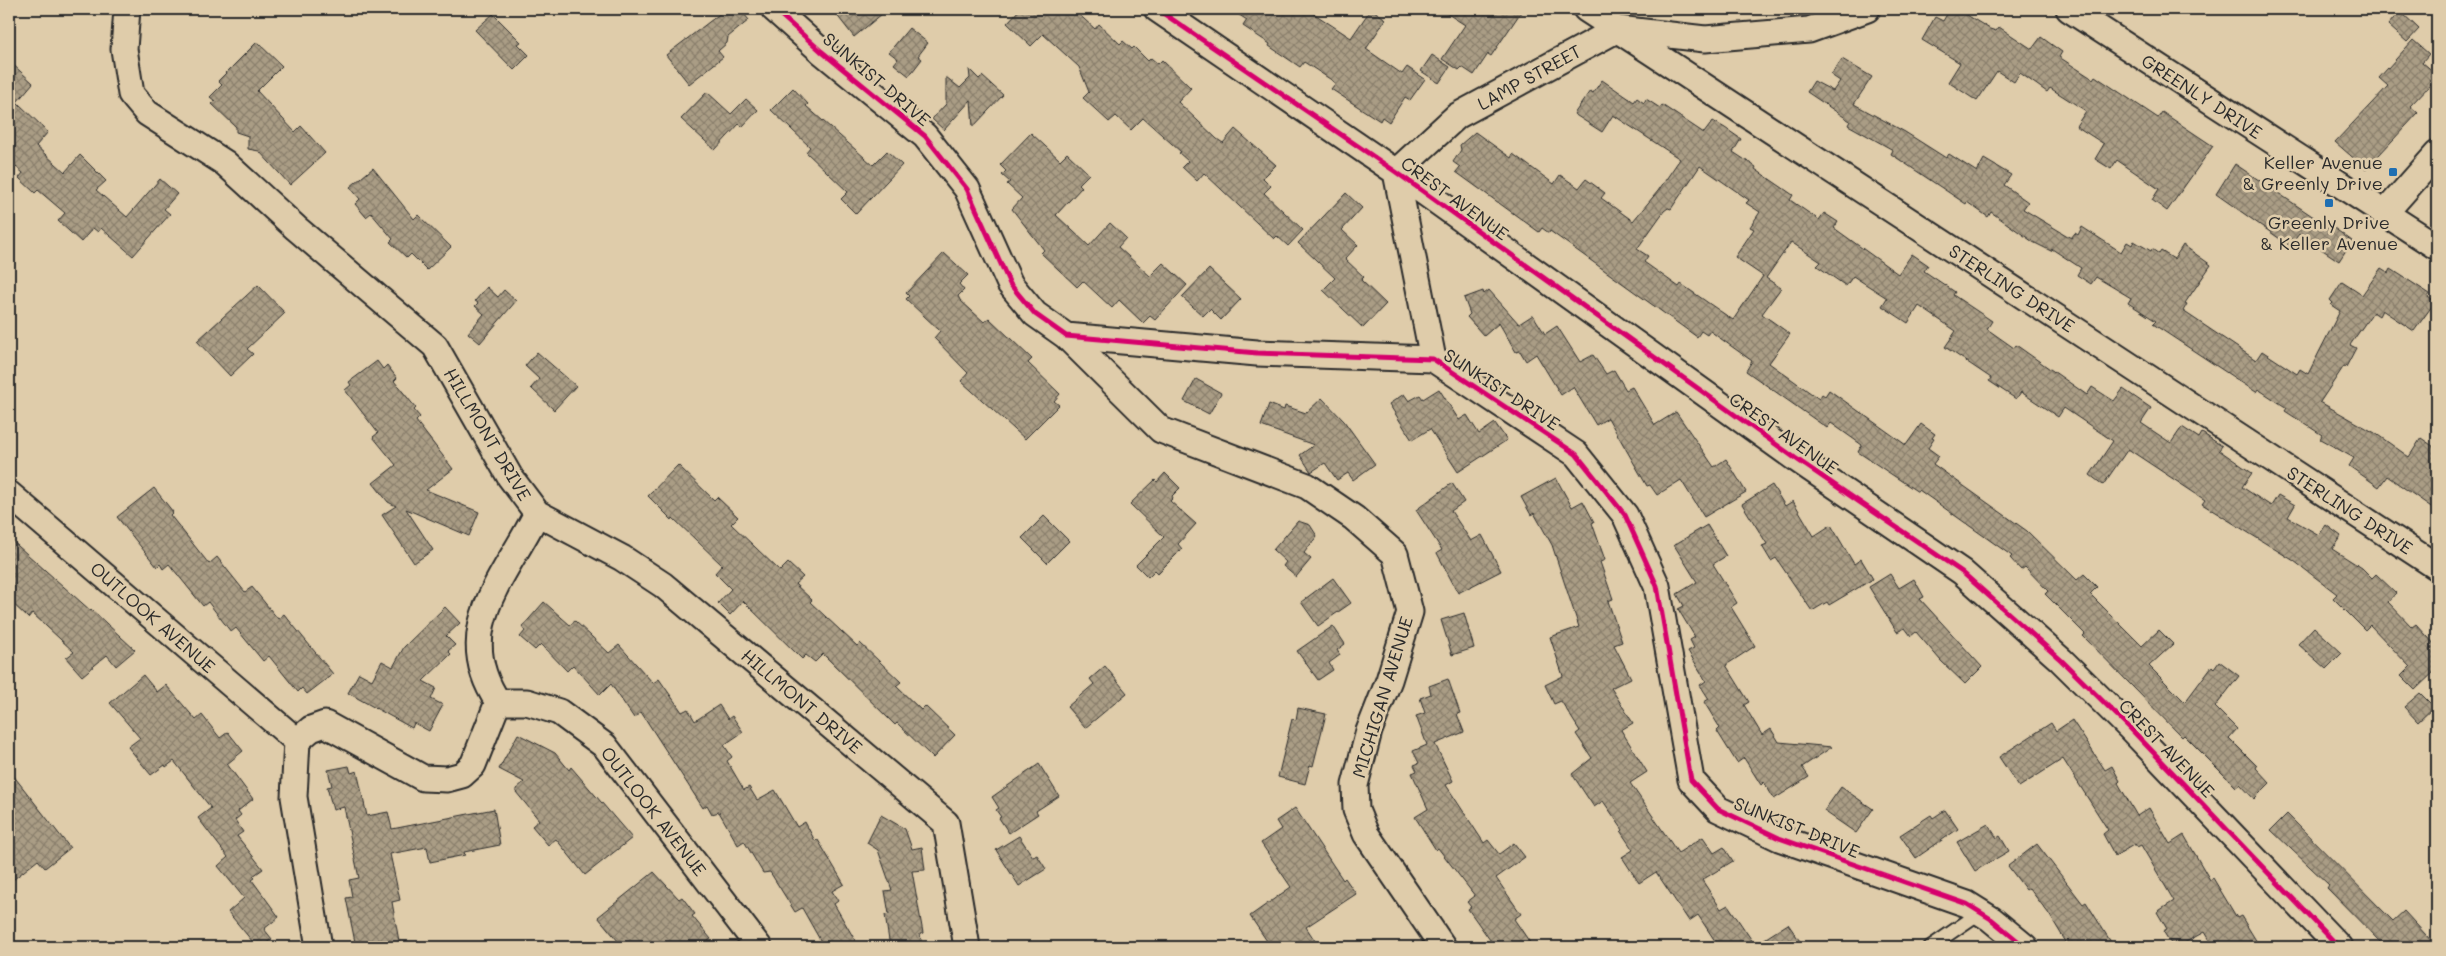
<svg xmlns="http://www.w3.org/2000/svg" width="2446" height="956" font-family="Mali,sans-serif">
  <defs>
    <pattern id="building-cross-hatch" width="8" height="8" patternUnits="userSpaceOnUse" patternTransform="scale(1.25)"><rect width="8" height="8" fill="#aa9d85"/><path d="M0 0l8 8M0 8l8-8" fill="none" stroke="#8b806d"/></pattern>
  </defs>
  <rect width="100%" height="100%" fill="#dfccaa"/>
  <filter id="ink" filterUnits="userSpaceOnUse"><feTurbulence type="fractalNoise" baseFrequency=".02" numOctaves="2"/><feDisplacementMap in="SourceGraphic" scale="10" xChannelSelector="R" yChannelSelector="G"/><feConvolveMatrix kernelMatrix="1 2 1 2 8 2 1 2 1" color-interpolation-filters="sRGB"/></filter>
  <g filter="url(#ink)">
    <path fill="url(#building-cross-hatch)" stroke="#2b2b2b" fill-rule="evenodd" d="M726 9H740L749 20 728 37 727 43 718 51 723 57 689 84 666 55Z
      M832 9H888L854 37Z
      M1020 9H1073L1095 29 1099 24 1120 44 1123 41 1132 49 1134 47 1148 61 1151 58 1158 64 1162 60 1191 88 1178 102 1217 139 1223 143 1235 129 1276 165 1263 178 1271 186 1264 193 1303 230 1288 246 1277 236 1274 239 1204 173 1197 181 1182 167 1188 161 1179 153 1181 152 1143 118 1131 130 1116 116 1109 122 1083 98 1089 92 1079 67 1043 34 1031 46 1007 23Z
      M1230 9H1307L1351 38 1371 9 1386 19 1366 49 1402 74 1407 67 1425 79 1410 100 1405 97 1389 122 1382 117 1380 121 1331 89 1335 84 1333 81 1304 62 1300 67 1269 46 1270 44 1243 26 1247 20Z
      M1440 9H1523L1491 56 1488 54 1474 75 1462 67 1459 70 1442 59 1465 25Z
      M1950 9H1957L1990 29 1996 31 1999 27 2032 49 2041 37 2062 52 2059 57 2093 79 2095 76 2158 118 2162 112 2213 146 2167 211 2152 200 2159 189 2117 160 2111 169 2095 159 2104 144 2076 126 2086 111 2050 88 2047 92 2020 73 2014 82 1997 71 1977 101 1948 82 1960 63 1922 40 1935 17 1943 21Z
      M2400 11 2419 29 2407 42 2388 25Z
      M493 14 521 42 518 44 529 55 514 70 475 30Z
      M909 28 928 43 918 56 922 59 909 76 894 64 898 59 889 52Z
      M2413 40 2429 54 2422 62 2435 73 2429 80 2432 83 2410 106 2418 113 2366 169 2335 142 2388 86 2379 78Z
      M257 42 282 66 257 91 295 132 301 126 325 153 290 185 259 151 248 149V136L236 132V127L212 104 215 101 210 97 222 85 218 81Z
      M1432 55 1450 67 1439 83 1421 71Z
      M1842 59 1872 77 1854 104 1905 132 1946 158 1949 154 1977 172 1984 159 2011 175 2004 185 2028 202 2023 209 2071 238 2075 233 2078 235 2082 227 2121 252 2127 242 2132 245 2134 241 2151 251 2152 249 2159 254 2161 251 2174 259 2183 245 2211 265 2185 303 2187 304 2183 311 2256 360 2262 351 2297 374 2300 369 2308 374 2340 311 2331 305 2333 303 2330 300 2342 282 2362 295 2381 268 2389 273 2391 269 2430 294 2428 297 2435 302 2414 331 2382 310 2379 316 2373 312 2350 345 2356 348 2346 367 2344 366 2320 402 2375 433 2409 457 2421 438 2437 449V511L2387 476 2379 487 2349 466 2354 458 2320 439 2322 435 2285 411 2287 408 2258 389 2256 392 2153 324 2156 321 2128 303 2131 298 2096 277 2091 284 2077 275 2081 268 2052 249 2051 251 2033 242 1991 212 1988 217 1967 202 1966 204 1891 154 1893 150 1848 125 1850 121 1807 92 1814 81 1833 91 1840 81 1831 75Z
      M9 61 33 83 17 102 48 132 36 146 65 172 80 155 106 181 96 190 127 217 160 179 177 194 164 209 170 214 133 256 101 228 98 232 93 228 81 242 58 221 65 213 38 190 35 193 19 178 23 173 9 161Z
      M969 69 979 79 982 76 1003 95 973 127 971 100 944 130 932 119 946 104V77L960 88 970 78Z
      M1602 80 1634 102 1637 98 1644 103 1646 99 1660 108 1662 105 1704 133 1713 121 1725 128 1741 139 1733 152 1756 167 1755 169 1793 195 1790 200 1819 220 1824 213 1838 222 1834 228 1898 274 1912 254 1928 265 1924 271 1955 292 1953 295 1992 321 1987 329 2014 348 2016 345 2087 395 2092 387 2114 401 2123 389 2151 408 2141 423 2171 443 2182 427 2199 438 2202 433 2222 446 2219 450 2252 473 2242 487 2271 506 2278 495 2295 505 2288 517 2319 535 2326 525 2341 536 2332 549 2362 568 2372 578 2376 574 2396 593 2388 602 2412 627 2416 624 2437 647V669L2415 690 2401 676 2410 667 2370 625 2365 630 2333 598 2337 594 2294 561 2202 504 2205 500 2128 449 2103 485 2090 475 2113 441 2064 408 2058 417 2021 392 2016 399 1989 381 1991 378 1945 347 1956 331 1919 306 1908 323 1882 306 1887 298 1853 276 1846 286 1817 266 1821 262 1791 242 1766 278 1781 288 1762 314 1790 334 1769 363 1819 399 1822 394 1825 396 1829 390 1906 445 1921 424 1935 434 1932 438 1934 439 1928 448 1939 456 1933 464 2027 531 2077 580 2084 574 2097 587 2090 594 2142 646 2159 630 2173 644 2149 666 2185 702 2212 666 2214 668 2219 661 2239 676 2215 707 2237 729 2229 738 2257 766 2256 768 2270 783 2254 799 2240 784 2236 787 2184 735 2182 737 2083 636 2085 634 2045 594 2048 591 2025 567 2021 570 2010 558 2012 556 1919 490 1918 492 1858 452 1862 445 1831 423 1827 428 1746 371 1752 361 1710 331 1707 335 1701 331 1697 337 1550 231 1549 233 1542 228 1539 232 1456 172 1460 167 1453 162 1461 150 1460 145 1475 132 1511 158 1513 154 1554 184 1560 175 1579 188 1586 179 1605 193 1601 198 1633 221 1658 191 1680 159 1613 115 1602 132 1574 114 1590 91 1593 93ZM1700 166 1749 200 1746 203 1760 212 1750 227 1754 229 1735 257 1763 276 1733 320 1681 284 1679 287 1644 262 1648 256 1637 249 1664 211 1668 208 1671 209Z
      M793 88 808 104 806 106 873 165 887 151 902 165 856 214 841 199 848 192 806 152 810 147 771 110Z
      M707 92 731 114 746 99 758 110 742 127 739 124 715 150 681 119Z
      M1031 133 1060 160 1067 153 1089 174 1079 184 1082 187 1056 215 1089 246 1110 223 1126 238 1118 247 1150 276 1163 263 1187 285 1155 320 1150 316 1143 323 1119 300 1112 308 1083 281 1077 287 1041 253 1044 250 1012 209 1022 198 1007 184 1010 182 1002 175 1006 171 1000 165Z
      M2235 164 2333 230 2334 228 2352 241 2339 261 2299 234 2290 246 2216 194Z
      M373 168 414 219 418 215 451 247 427 270 411 254 407 258 390 242 393 239 371 213 366 217 355 204 360 199 350 187Z
      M1346 193 1362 208 1342 230 1358 245 1345 259 1364 277 1361 280 1386 304 1363 328 1323 290 1335 278 1298 243Z
      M944 253 968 275 959 284 964 290 958 296 960 300 984 322 989 318 1032 359 1028 363 1060 394 1054 401 1059 405 1025 439 961 381 968 373 934 338 940 331 906 299 909 296 906 293Z
      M1209 269 1241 299 1221 320 1210 309 1203 316 1182 297Z
      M258 285 285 313 247 349 253 354 230 376 197 341Z
      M487 287 498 297 504 290 516 301 480 343 468 333 484 314 475 306 478 303 475 301Z
      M1489 290 1519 324 1533 315 1545 334 1557 326 1580 362 1593 355 1606 374 1614 370 1626 390 1632 387 1655 425 1676 412 1714 467 1726 459 1746 492 1704 517 1681 480 1657 495 1650 485 1647 486 1608 418 1596 425 1573 387 1561 395 1536 354 1526 361 1520 351 1516 352 1499 323 1484 336 1467 317 1470 314 1464 298 1483 291 1484 294Z
      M537 352 576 386 554 410 531 388 539 379 525 366Z
      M377 361 383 369 387 365 397 378 394 381 416 408 414 410 420 417 416 421 453 469 426 490 479 512 469 536 406 509 433 550 414 563 382 515 396 506 388 502 373 483 396 465 373 437 378 433 345 390 351 385 349 382Z
      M1196 379 1221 393 1209 414 1184 401Z
      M1439 389 1459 420 1467 415 1479 434 1495 423 1507 440 1458 472 1430 429 1412 440 1389 404 1404 394 1409 401 1420 395 1423 399Z
      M1322 398 1344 421 1375 464 1353 480 1348 473 1337 480 1325 463 1311 472 1300 455 1314 445 1261 426 1269 404 1284 410 1285 406 1306 413Z
      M678 465 714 500 717 497 738 517 731 524 780 571 788 563 803 577 795 584 812 600 810 602 857 646 860 643 901 682 896 686 921 710 925 706 955 735 933 758 897 723 895 725 823 654 815 662 806 655 802 659 743 601 730 615 718 603 731 589 715 573 722 565 673 518 672 520 648 496Z
      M1165 473 1180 488 1172 496 1173 498 1170 501 1196 524 1178 544 1182 549 1158 573 1155 570 1148 577 1136 565 1164 537 1130 504 1155 480 1157 482Z
      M1556 478 1572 507 1583 501 1594 522 1592 523 1605 560 1600 562 1613 599 1608 601 1622 642 1614 645 1631 678 1611 688 1633 723 1621 730 1647 772 1630 783 1678 853 1703 837 1714 853 1724 847 1733 861 1702 880 1721 909 1728 905 1755 945 1788 924 1804 947H1719L1698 915 1689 921 1656 872 1639 883 1622 857 1633 850 1621 832 1623 830 1603 801 1594 807 1572 774 1592 758 1576 734 1580 731 1561 701 1554 704 1545 685 1563 676 1550 637 1579 627 1552 545 1534 513 1531 515 1521 497Z
      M1452 483 1464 502 1451 511 1471 541 1482 535 1501 571 1458 593 1437 553 1442 550 1416 510Z
      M1772 485 1785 506 1793 501 1814 536 1831 525 1854 564 1861 559 1873 579 1829 605 1827 602 1812 611 1776 558 1771 561 1762 546 1767 544 1742 504Z
      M154 488 173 512 170 515 209 564 217 557 245 592 252 587 278 619 284 614 333 674 307 694 302 688 298 692 269 656 263 661 236 628 231 632 208 602 203 606 169 564 163 569 160 564 157 567 117 517Z
      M1044 516 1069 541 1047 563 1022 538Z
      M1298 521 1310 525 1317 536 1304 553 1311 559 1296 577 1283 566 1286 562 1273 550Z
      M1707 525 1726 556 1713 564 1737 603 1731 607 1755 646 1726 665 1749 702 1744 705 1762 735 1771 729 1779 742 1832 747 1802 767 1809 777 1774 799 1764 782 1761 785 1744 758 1737 763 1717 731 1720 728 1704 702 1709 699 1700 685 1706 681 1688 651 1694 648 1690 640 1695 637 1678 609 1684 606 1677 594 1697 582 1674 545Z
      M9 538 91 611 92 610 135 650 116 666 107 655 82 676 66 658 74 652 32 613 28 618 9 600Z
      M1890 574 1899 588 1914 579 1924 597 1920 599 1982 667 1965 684 1941 661 1916 632 1911 636 1905 628 1897 632 1869 587Z
      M1333 578 1351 603 1318 626 1301 602Z
      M544 602 570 625 575 621 609 653 619 645 653 683 659 679 682 712 688 709 695 721 719 705 728 719 732 716 743 732 724 745 732 757 727 761 744 790 749 787 757 800 775 790 797 827 805 822 815 841 818 840 844 884 832 891 838 901 834 904 859 947H824L802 908 795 912 770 872 763 873 744 841 738 845 719 812 712 814 707 805 703 808 641 712 634 718 611 684 600 695 573 665 567 671 541 644 535 650 520 637 525 631 522 627Z
      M445 607 460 623 446 636 455 645 448 651 451 654 423 681 436 688 431 699 443 705 429 731 414 723 412 728 348 693 359 673 372 680 382 661 393 667 404 647Z
      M1464 613 1474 648 1452 655 1441 620Z
      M1333 626 1345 644 1337 650 1340 655 1329 663 1333 670 1318 680 1297 651Z
      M2314 627 2342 653 2326 669 2298 644Z
      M1105 666 1127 693 1085 728 1067 707 1094 684 1090 679Z
      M143 675 157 692 166 685 196 720 202 715 220 738 228 732 243 751 227 764 253 799 238 811 241 815 235 820 243 832 237 836 263 869 253 876 255 878 252 880 279 917 264 929 272 939 261 947H257L228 912 244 898 218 866 228 857 198 818 211 808 174 761 166 767 165 765 151 775 128 747 140 738 110 703Z
      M1448 679 1460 713 1457 714 1464 732 1435 744 1453 781 1446 785 1484 843 1488 840 1499 854 1514 843 1525 857 1496 878 1521 914 1514 919 1533 947H1495L1468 909 1471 907 1467 902 1475 896 1438 848 1436 850 1415 817 1428 809 1412 773 1417 771 1414 765 1419 763 1413 751 1427 745 1416 716 1425 713 1420 698 1431 694 1429 686Z
      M2420 693 2434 707 2418 722 2404 707Z
      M1298 708 1326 714 1313 766 1310 765 1305 784 1278 777 1292 719 1296 720Z
      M2072 720 2105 770 2112 766 2120 781 2118 783 2137 816 2149 808 2170 844 2184 835 2210 880 2213 878 2237 918 2241 916 2260 947H2213L2204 932 2177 947H2173L2163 931 2167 929 2157 912 2174 901 2141 845 2137 847 2135 844 2115 856 2103 834 2108 830 2063 759 2019 787 1999 757 2051 723 2056 731Z
      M518 734 555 753 569 770 571 767 632 838 585 875 556 839 548 845 532 826 539 820 516 792V789L524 782 499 769Z
      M1039 764 1059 796 1036 811 1038 814 1009 833 999 818 1001 817 996 810 999 808 992 797Z
      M349 766 351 773 357 771 367 816 388 812 392 829 494 809 500 845 464 852 465 855 430 862 427 847 390 854 400 900 392 902 400 947H356L346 898 352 897 349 880 359 878 344 807 333 810 327 787 332 786 328 770Z
      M9 770 70 848 45 868 38 860 9 883Z
      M1841 787 1873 809 1856 833 1824 811Z
      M1295 808 1343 880 1345 878 1356 894 1306 927 1319 947H1271L1250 916 1291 887 1261 843 1281 829 1276 821Z
      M1945 810 1958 829 1916 858 1900 835 1931 815 1933 818Z
      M2287 814 2393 921 2404 911 2437 947H2385L2327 888 2329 885 2271 830Z
      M881 815 905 829 912 849 922 847 925 870 912 871 923 933 920 934 922 947H890L885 915 889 914 885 891 892 890 878 850 867 843Z
      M1988 824 1997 838 2000 836 2009 851 1975 871 1957 842Z
      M1019 836 1033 857 1037 855 1046 869 1019 886 996 850Z
      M2037 844 2083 904 2086 902 2114 947H2069L2049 914 2029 888 2026 890 2008 866Z
      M654 872 679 899 682 897 695 914 692 916 711 939 699 947H623L598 917Z"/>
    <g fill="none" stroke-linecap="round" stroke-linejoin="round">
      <defs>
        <path id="service" d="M1930 947 1981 912"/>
        <path id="minor" d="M127 9 124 49 131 94 147 113 225 163 296 228 435 346 510 477 537 513 622 558 663 585 946 823 967 947
          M774 9 821 51 925 136 967 189 1010 284 1035 314 1066 336 1257 353 1433 359 1576 454 1625 515 1657 586 1691 780 1718 809 1779 838 1967 904 1991 919 2025 947
          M1157 9 1396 172 1795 458 1962 572 2061 660 2131 729 2339 947
          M1586 9 2437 567
          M2069 9 2437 247
          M2384 214 2437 154
          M1066 336 1161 430 1307 486 1354 518 1395 554 1410 612 1389 680 1369 731 1355 785 1356 810 1366 834 1443 947
          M1433 359 1396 172 1457 116 1618 29 1705 39 1809 30 1867 9
          M9 494 297 741
          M498 702H527L559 712 605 746 759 947
          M319 947 294 797 297 741 311 729 325 724 423 778 447 779 462 775 473 765 498 702C450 630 505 578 537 513"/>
      </defs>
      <use href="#service" stroke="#2b2b2b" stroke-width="16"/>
      <use href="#minor" stroke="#2b2b2b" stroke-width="29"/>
      <use href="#service" stroke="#dfccaa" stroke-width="12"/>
      <use href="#minor" stroke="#dfccaa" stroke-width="25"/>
      <defs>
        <path id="cycleway" d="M774 9 821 51 925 136 967 189 1010 284 1035 314 1066 336 1257 353 1433 359 1576 454 1625 515 1657 586 1691 780 1718 809 1779 838 1967 904 1991 919 2025 947
          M1157 9 1396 172 1795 458 1962 572 2061 660 2131 729 2339 947"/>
      </defs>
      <use href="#cycleway" stroke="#dfccaa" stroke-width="8"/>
      <use href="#cycleway" stroke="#d6006c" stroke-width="5"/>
    </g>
  </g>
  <g fill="#1f6fb2" stroke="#dfccaa" stroke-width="2">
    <rect x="2388" y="167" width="10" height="10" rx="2.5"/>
    <rect x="2324" y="198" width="10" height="10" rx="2.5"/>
  </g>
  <g text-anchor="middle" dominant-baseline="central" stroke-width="5" stroke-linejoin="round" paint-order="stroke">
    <g font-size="18" fill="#2b2b2b" stroke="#dfccaa">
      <text transform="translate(1529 77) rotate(-29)">LAMP STREET</text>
      <text transform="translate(877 79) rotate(40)">SUNKIST DRIVE</text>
      <text transform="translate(2202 96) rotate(33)">GREENLY DRIVE</text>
      <text transform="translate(1455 198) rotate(36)">CREST AVENUE</text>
      <text transform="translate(2012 288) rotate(33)">STERLING DRIVE</text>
      <text transform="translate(1502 389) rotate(33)">SUNKIST DRIVE</text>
      <text transform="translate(1784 433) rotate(35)">CREST AVENUE</text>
      <text transform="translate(488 434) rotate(59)">HILLMONT DRIVE</text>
      <text transform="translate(2350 510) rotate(33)">STERLING DRIVE</text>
      <text transform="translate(153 617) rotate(41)">OUTLOOK AVENUE</text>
      <text transform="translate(1382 697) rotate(-73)">MICHIGAN AVENUE</text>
      <text transform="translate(802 701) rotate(40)">HILLMONT DRIVE</text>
      <text transform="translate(2167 748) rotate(46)">CREST AVENUE</text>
      <text transform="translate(654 811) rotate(52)">OUTLOOK AVENUE</text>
      <text transform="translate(1797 827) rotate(22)">SUNKIST DRIVE</text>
    </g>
    <g font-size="18" fill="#2b2b2b" stroke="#dfccaa" text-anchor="end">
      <text x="2383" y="162">Keller Avenue<tspan x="2383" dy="21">&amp; Greenly Drive</tspan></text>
      <text x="2329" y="222" text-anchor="middle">Greenly Drive<tspan x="2329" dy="21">&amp; Keller Avenue</tspan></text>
    </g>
  </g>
  <rect width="2446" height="956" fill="none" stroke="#dfccaa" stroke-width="30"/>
  <rect x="15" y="15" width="2416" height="926" fill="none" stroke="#2b2b2b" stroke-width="2" filter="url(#ink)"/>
</svg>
